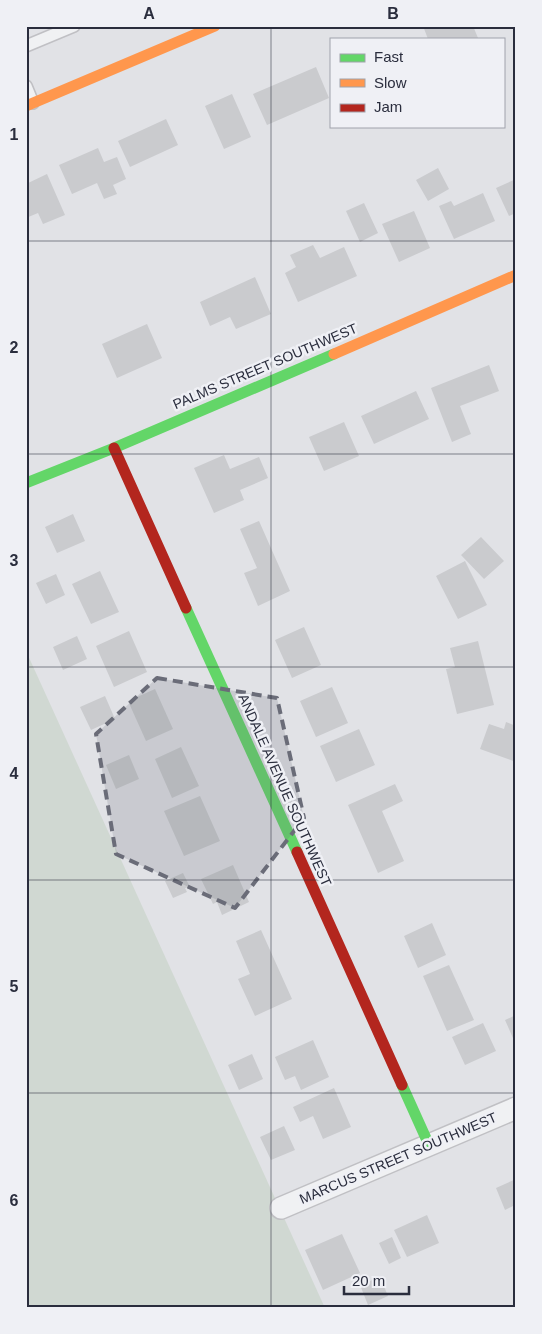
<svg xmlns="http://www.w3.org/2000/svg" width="542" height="1334" font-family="Helvetica,sans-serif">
  <rect width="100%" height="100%" fill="#e1e2e6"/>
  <path fill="#d0d8d2" d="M26 651 325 1308H26Z"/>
  <path fill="#cacbce" d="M423 26H473L478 38 428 39Z
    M316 67 329 98 267 125 253 94Z
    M232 94 251 137 224 149 205 106Z
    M166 119 178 145 130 167 118 141Z
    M98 148 104 162 117 157 126 179 113 185 117 194 104 199 97 183 72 194 59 165Z
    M438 168 449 189 428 201 416 180Z
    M47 174 65 215 43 224 38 213 26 218V184Z
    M516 179V213L509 216 496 188Z
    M483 193 495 221 454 239 439 206 451 201 454 206Z
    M364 203 378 233 360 242 346 211Z
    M414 211 430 248 399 262 382 224Z
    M313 245 320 258 344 247 357 276 298 302 285 273 296 267 290 255Z
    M255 277 271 314 236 329 230 317 210 326 200 302Z
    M147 324 162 358 117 378 102 344Z
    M489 365 499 391 460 406 471 434 452 442 431 388Z
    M416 391 429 419 374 444 361 416Z
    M344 422 359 456 324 471 309 437Z
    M224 455 230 469 259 457 268 478 240 490 244 500 214 513 194 468Z
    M73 514 85 541 57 553 45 527Z
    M259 521 290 591 258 606 244 573 257 568 240 529Z
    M481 537 504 561 484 579 461 555Z
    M465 561 487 605 458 619 436 576Z
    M100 571 119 612 91 624 72 584Z
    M56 574 65 595 46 604 36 583Z
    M304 627 321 665 292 678 275 640Z
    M129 631 147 672 114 687 96 646Z
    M77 636 87 659 63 670 53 647Z
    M478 641 494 705 457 714 446 669 455 667 450 648Z
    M332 687 348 723 316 737 300 701Z
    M155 689 173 729 146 741 128 701Z
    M105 696 115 719 91 730 80 707Z
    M506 722 516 726V762L480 749 489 724 504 729Z
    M359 729 375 765 336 782 320 746Z
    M181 747 199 786 172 798 155 759Z
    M129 755 139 779 116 789 106 765Z
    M395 784 403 801 382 811 404 861 378 873 348 805Z
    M200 796 220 841 184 856 164 811Z
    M233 865 249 902 222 915 217 902 213 904 201 879Z
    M183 873 190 887 185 888 187 892 173 898 165 881Z
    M432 923 446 955 418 968 404 936Z
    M261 930 292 999 255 1016 238 979 250 974 236 941Z
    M449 965 474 1020 447 1031 423 976Z
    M516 1015V1045L505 1020Z
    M483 1023 496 1051 465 1065 452 1037Z
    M313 1040 329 1077 301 1090 295 1076 285 1080 275 1057Z
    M252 1054 263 1079 239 1090 228 1065Z
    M334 1088 351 1127 323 1139 313 1116 300 1122 293 1107Z
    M284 1126 295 1150 271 1160 260 1137Z
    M516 1179V1212L513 1206 505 1210 496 1188Z
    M427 1215 439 1243 407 1257 394 1230Z
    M342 1234 360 1273 323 1290 305 1250Z
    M392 1237 401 1258 389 1264 379 1243Z
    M380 1277 388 1296 368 1305 360 1285Z"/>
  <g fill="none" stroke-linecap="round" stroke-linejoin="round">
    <defs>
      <path id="lane" d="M26 46 74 26
        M26 86 33 103"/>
      <path id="street" d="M281 1208 516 1108"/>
    </defs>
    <use href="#lane" stroke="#c0c0c4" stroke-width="14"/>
    <use href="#street" stroke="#c0c0c4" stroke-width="24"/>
    <use href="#lane" stroke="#f0f1f3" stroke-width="11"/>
    <use href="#street" stroke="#f0f1f3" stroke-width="21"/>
    <path stroke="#63d668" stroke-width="11" d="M26 483 114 448 334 354
      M186 608 297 852
      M402 1085 429 1145"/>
    <path stroke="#ff974d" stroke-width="11" d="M26 106 215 26
      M334 354 516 275"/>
    <path stroke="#b3261e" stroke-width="11" d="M114 448 186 608
      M297 852 402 1085"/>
  </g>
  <path fill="#6a6c78" fill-opacity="0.2" stroke="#6a6c78" stroke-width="4" stroke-dasharray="10 6" stroke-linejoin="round" d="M157 678 277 698 304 818 235 908 116 854 96 734Z"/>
  <path fill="none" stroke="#2a2d3d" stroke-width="1" stroke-opacity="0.55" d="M271 26V1308M26 241H516M26 454H516M26 667H516M26 880H516M26 1093H516"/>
  <g text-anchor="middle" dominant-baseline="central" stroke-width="5" stroke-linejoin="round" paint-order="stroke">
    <g font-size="14" fill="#2a2d3d" stroke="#eff0f5">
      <text transform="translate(265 366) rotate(-23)">PALMS STREET SOUTHWEST</text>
      <text transform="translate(285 790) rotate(66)">ANDALE AVENUE SOUTHWEST</text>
      <text transform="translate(398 1158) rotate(-23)">MARCUS STREET SOUTHWEST</text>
    </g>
  </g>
  <rect width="542" height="1334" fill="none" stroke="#eff0f5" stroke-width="55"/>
  <rect x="330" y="38" width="175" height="90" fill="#eff0f5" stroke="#a0a2ab"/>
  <rect x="340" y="54" width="25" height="8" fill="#63d668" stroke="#a0a2ab"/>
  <text x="374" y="62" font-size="15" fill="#2a2d3d">Fast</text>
  <rect x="340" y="79" width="25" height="8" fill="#ff974d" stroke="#a0a2ab"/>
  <text x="374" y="88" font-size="15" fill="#2a2d3d">Slow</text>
  <rect x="340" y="104" width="25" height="8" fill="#b3261e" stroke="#a0a2ab"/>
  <text x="374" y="112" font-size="15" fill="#2a2d3d">Jam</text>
  <path d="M344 1286v8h65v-8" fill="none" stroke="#2a2d3d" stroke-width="2.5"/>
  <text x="352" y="1286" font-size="15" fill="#2a2d3d" stroke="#eff0f5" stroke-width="4" paint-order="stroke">20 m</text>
  <rect x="28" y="28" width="486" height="1278" fill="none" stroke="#2a2d3d" stroke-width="2"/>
  <g font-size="16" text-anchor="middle" font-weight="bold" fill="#2a2d3d">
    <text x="149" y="19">A</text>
    <text x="393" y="19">B</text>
    <text x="14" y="140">1</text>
    <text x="14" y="353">2</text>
    <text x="14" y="566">3</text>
    <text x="14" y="779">4</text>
    <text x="14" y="992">5</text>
    <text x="14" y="1206">6</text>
  </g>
</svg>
